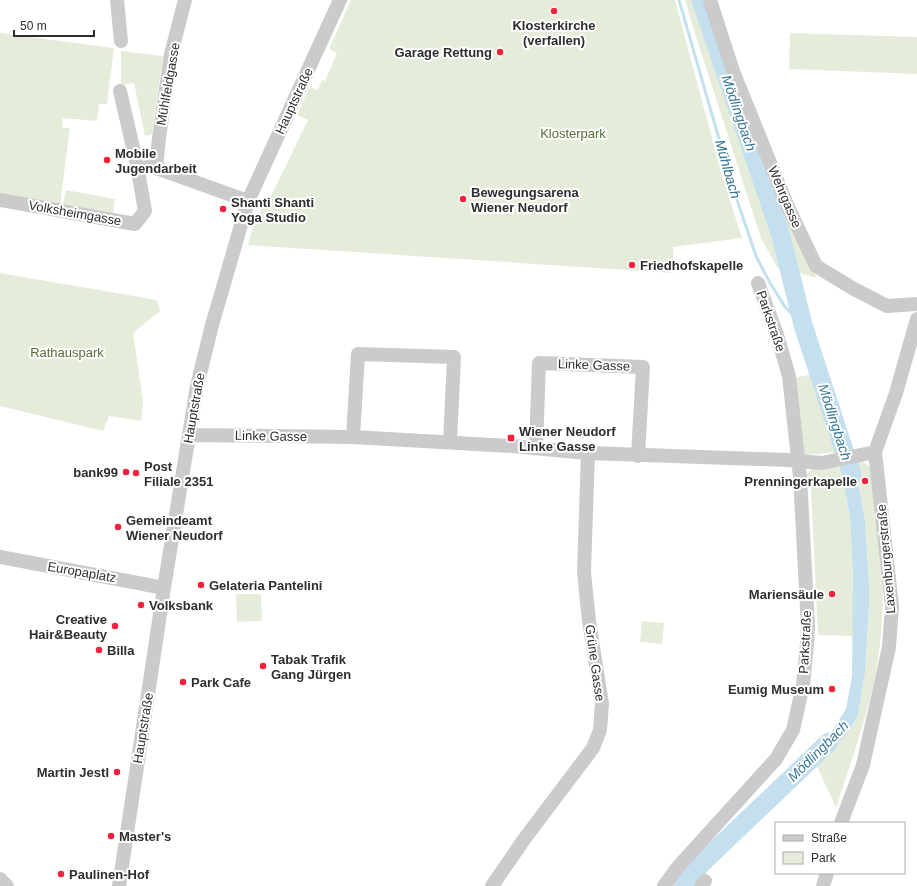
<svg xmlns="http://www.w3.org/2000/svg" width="917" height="886" font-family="Helvetica,sans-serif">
  <rect width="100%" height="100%" fill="#fff"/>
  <path fill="#e5edda" d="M351 0H675L722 175 742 238 673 247V273L248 245 255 219 272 194 308 120 297 115 309 87 318 90 322 80 325 81 337 53 329 49Z
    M685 0H698L726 94 739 101 790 225 817 278 777 267 761 238 690 18Z
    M0 33 114 48 107 104H99L97 121 63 118 62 128H70L60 205 0 194Z
    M790 33 917 37V74L789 69Z
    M121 51 163 56 152 134 145 136 134 83 121 85Z
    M66 190 115 199 113 213 63 204Z
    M0 273 157 300 160 311 133 333 143 401 141 421 109 416 103 431 0 406Z
    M810 375 838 452 806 455 799 449 792 378Z
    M862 461 869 466 872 474C876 500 881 526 882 552 884 592 883 638 875 677 866 721 850 764 836 808L816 764 848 733 858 715 865 673 869 605V585L865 521 855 465 858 462Z
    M835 467 841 468 850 517 853 578V636L818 635 811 488 807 487V474L812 469Z
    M236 594H261L262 621 237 622Z
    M642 621 664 623 662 644 640 642Z"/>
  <path fill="#c4e0ef" d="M855 465 865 521 869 585V605L865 673 858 715 848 733 816 764 805 754 832 731 846 709 852 676 853 578 850 517 841 468Z"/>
  <path fill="#fff" d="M814 745 825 757 821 760 810 749Z"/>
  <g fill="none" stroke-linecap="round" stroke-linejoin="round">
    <path stroke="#c4e0ef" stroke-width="3" d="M679 0 734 191 756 256 770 283 785 307 803 325"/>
    <path stroke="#c4e0ef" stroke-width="19" d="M701 0 781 236 803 325 852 475
      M683 886 702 863 829 742"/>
    <path stroke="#cbcbcb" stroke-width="14" d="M117 0 121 41
      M710 0 733 71 788 207 816 266 854 289 887 306 917 304
      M147 167 156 168 248 201
      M156 168 159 138 171 54 185 0
      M0 200 135 224 145 211 137 165 120 91
      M189 435 353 437 512 446 588 453 787 460 822 463 875 452
      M353 437 358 354 454 357 450 442
      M536 447 539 363 643 367 638 456
      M0 557 164 588
      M841 823 863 765 889 647 892 606 875 452 896 393 917 319
      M0 879 7 886
      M119 886 164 588 197 386 212 325 248 201 340 0
      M492 886 525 838 593 748 600 730 602 704 589 621 584 572 588 453
      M664 886 677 868 776 759 793 730 803 685 807 644 808 626 800 477 789 376 777 335 758 283
      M701 886 705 881
      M823 886 827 873"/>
  </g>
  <g fill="#f52039" stroke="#fff" stroke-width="1.5">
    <circle cx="554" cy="11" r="4"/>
    <circle cx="500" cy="52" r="4"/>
    <circle cx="107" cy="160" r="4"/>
    <circle cx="463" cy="199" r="4"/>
    <circle cx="223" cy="209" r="4"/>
    <circle cx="632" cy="265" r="4"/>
    <rect x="507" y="434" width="8" height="8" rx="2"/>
    <circle cx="126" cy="472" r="4"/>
    <circle cx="136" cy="473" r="4"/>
    <circle cx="865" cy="481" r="4"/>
    <circle cx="118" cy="527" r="4"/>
    <circle cx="201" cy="585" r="4"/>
    <circle cx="832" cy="594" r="4"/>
    <circle cx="141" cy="605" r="4"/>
    <circle cx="115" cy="626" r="4"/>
    <circle cx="99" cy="650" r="4"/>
    <circle cx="263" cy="666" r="4"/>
    <circle cx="183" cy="682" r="4"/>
    <circle cx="832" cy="689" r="4"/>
    <circle cx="117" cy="772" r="4"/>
    <circle cx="111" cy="836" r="4"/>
    <circle cx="61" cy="874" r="4"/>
  </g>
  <g text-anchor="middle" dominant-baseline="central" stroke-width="4" stroke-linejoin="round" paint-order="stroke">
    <g font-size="13" font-weight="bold" fill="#2e2e2e" stroke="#fff" text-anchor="start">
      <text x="554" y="25" text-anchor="middle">Klosterkirche<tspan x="554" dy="15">(verfallen)</tspan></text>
      <text x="492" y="52" text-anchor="end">Garage Rettung</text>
      <text x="115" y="153">Mobile<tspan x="115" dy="15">Jugendarbeit</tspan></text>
      <text x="471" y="192">Bewegungsarena<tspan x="471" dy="15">Wiener Neudorf</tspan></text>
      <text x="231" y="202">Shanti Shanti<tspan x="231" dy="15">Yoga Studio</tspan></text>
      <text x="640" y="265">Friedhofskapelle</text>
      <text x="519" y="431">Wiener Neudorf<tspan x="519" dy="15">Linke Gasse</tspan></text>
      <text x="144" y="466">Post<tspan x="144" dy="15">Filiale 2351</tspan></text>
      <text x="118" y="472" text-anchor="end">bank99</text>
      <text x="857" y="481" text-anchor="end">Prenningerkapelle</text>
      <text x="126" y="520">Gemeindeamt<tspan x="126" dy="15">Wiener Neudorf</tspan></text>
      <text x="209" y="585">Gelateria Pantelini</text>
      <text x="824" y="594" text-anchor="end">Mariensäule</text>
      <text x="149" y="605">Volksbank</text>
      <text x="107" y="619" text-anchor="end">Creative<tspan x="107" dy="15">Hair&amp;Beauty</tspan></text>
      <text x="107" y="650">Billa</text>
      <text x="271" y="659">Tabak Trafik<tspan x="271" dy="15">Gang Jürgen</tspan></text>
      <text x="191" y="682">Park Cafe</text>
      <text x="824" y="689" text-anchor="end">Eumig Museum</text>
      <text x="109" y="772" text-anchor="end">Martin Jestl</text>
      <text x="119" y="836">Master's</text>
      <text x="69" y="874">Paulinen-Hof</text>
    </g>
    <g font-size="13" fill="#2e2e2e" stroke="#fff">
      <text transform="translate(168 84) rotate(-80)">Mühlfeldgasse</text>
      <text transform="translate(294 101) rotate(-65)">Hauptstraße</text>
      <text transform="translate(785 197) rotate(67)">Wehrgasse</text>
      <text transform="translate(75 213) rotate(10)">Volksheimgasse</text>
      <text transform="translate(771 321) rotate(71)">Parkstraße</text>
      <text transform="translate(594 365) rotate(2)">Linke Gasse</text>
      <text transform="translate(194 408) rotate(-80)">Hauptstraße</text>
      <text transform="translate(271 436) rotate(1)">Linke Gasse</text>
      <text transform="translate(886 559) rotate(-95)">Laxenburgerstraße</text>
      <text transform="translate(82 572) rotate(10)">Europaplatz</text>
      <text transform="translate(805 642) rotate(-87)">Parkstraße</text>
      <text transform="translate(595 663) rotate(82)">Grüne Gasse</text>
      <text transform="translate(143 728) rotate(-81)">Hauptstraße</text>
    </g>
    <g font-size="13" fill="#536e37" stroke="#fff">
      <text x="573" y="133">Klosterpark</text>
      <text x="67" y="352">Rathauspark</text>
    </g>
    <g font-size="14" font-style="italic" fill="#357697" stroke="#fff">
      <text transform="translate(739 113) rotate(71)">Mödlingbach</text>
      <text transform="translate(728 169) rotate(74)">Mühlbach</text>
      <text transform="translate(835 422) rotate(72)">Mödlingbach</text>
      <text transform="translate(818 751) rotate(-45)">Mödlingbach</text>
    </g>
  </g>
  <rect x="775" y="822" width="130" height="52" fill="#ffffff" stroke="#ababab"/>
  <rect x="783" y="835" width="20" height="6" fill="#cbcbcb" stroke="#ababab"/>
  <text x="811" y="842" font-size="12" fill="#2e2e2e">Straße</text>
  <rect x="783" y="852" width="20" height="12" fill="#e5edda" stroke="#ababab"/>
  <text x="811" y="862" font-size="12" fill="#2e2e2e">Park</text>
  <path d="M14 30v6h80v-6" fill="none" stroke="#2e2e2e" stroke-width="2"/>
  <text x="20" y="30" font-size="12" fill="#2e2e2e" stroke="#ffffff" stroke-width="3" paint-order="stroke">50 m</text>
</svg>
